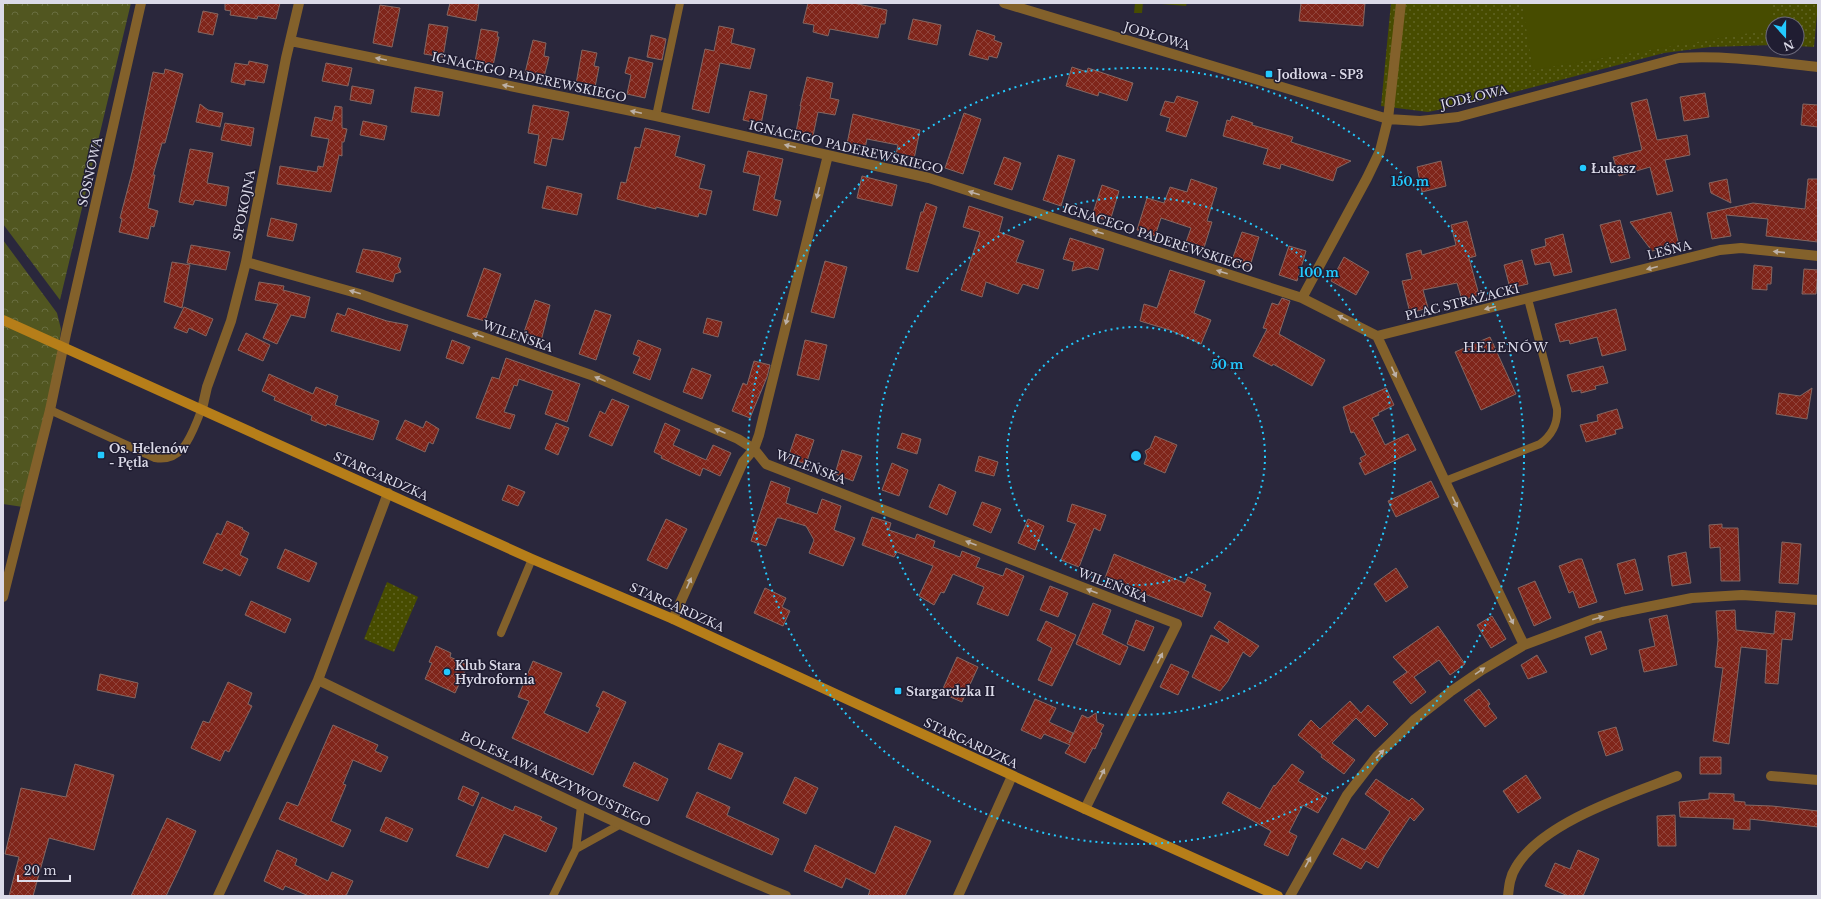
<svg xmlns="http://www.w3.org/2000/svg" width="1821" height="899" font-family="'Libre Baskerville',serif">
  <defs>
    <pattern id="forest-crowns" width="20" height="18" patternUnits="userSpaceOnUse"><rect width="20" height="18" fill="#515620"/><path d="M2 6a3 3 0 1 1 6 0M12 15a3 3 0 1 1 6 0" fill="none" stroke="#696e40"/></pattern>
    <pattern id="park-dots" width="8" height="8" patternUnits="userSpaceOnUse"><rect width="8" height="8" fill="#474c00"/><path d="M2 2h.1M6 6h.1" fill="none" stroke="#616525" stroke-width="1.8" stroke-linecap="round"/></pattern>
    <pattern id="building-cross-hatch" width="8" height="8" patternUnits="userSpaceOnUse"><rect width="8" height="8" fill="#7f251a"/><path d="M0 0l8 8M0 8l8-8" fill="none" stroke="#91443b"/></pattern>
  </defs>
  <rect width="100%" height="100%" fill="#2a273c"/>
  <path fill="url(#forest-crowns)" d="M3 3H131L60 300 3 224Z
    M3 240 57 313 61 329 50 410 23 507 3 504Z"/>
  <path fill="url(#park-dots)" d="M1391 3H1818L1814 47 1797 46V24H1773V45L1710 47 1664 53 1476 102 1428 112 1381 106Z
    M387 582 418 597 394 652 364 639Z"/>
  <path fill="#474c00" d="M1135 3H1143L1142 13H1134Z
    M1149 3H1187L1186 6Z
    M1522 3H1771L1774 24 1773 29 1533 70Z"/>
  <path fill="url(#building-cross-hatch)" stroke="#846762" d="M225 3H280L276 19 258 16 257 19 230 15 231 11 225 10Z
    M450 3H479L476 21 447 15Z
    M808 3H853L887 10 885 24H881L878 38 830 29 828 36 813 32 814 25 803 23Z
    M1301 3H1365L1363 26 1299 21Z
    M380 5 400 8 392 47 373 43Z
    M203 11 218 14 213 35 198 32Z
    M913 19 941 25 937 45 908 39Z
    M429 24 448 27 443 57 424 54Z
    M719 26 734 29 731 43 755 49 750 69 720 63 709 113 692 109 705 49 714 51Z
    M481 29 498 32 497 37H499L493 66 475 62Z
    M977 30 995 36 994 40 1002 43 997 58 989 56 988 60 969 55Z
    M651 35 666 39 662 60 647 57Z
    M533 40 546 43 544 56 549 57 544 77 525 73Z
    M582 50 597 53 594 66 599 67 595 87 576 84Z
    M629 57 653 63 645 98 627 94 631 75 625 73Z
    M249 61 268 65 264 83 245 80V85L231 82 235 63 248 65Z
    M326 63 352 68 348 86 322 81Z
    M1072 67 1087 72 1088 68 1133 83 1127 101 1099 92 1098 96 1066 86Z
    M165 69 183 74 165 143H162L153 175H155L148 208 158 211 154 227 151 226 148 239 119 232 122 219 120 218 133 169 153 72 164 74Z
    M807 77 833 83 830 98 839 100 835 115 818 112 813 136 796 132 801 106H800Z
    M352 86 374 90 371 104 350 100Z
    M415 87 443 92 439 116 411 112Z
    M750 91 767 95 761 124 743 120Z
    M1705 93 1709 117 1684 121 1680 97Z
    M1177 96 1198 102 1186 137 1166 131 1170 118 1160 115 1165 101 1174 103Z
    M1647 99 1657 140 1687 135 1690 155 1665 160 1673 191 1657 195 1650 167 1619 176 1613 157 1642 150 1631 103Z
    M200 104 208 110 223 113 220 127 196 122Z
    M1803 104 1818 105V127L1801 125Z
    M533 105 569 112 563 140 552 138 546 166 534 163 539 135 528 133Z
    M335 106 342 107V128L347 129 344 142H342V156L339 155 331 192 277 184 280 166 317 172 318 166 323 167 329 139 311 136 315 117 332 121Z
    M964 113 981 119 963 174 945 168Z
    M853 114 920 130 914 159 896 155 898 145 867 139 865 148 847 144Z
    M1232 116 1253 123 1252 125 1293 137 1291 142 1351 161 1337 168 1333 181 1281 164 1280 169 1263 164 1268 149 1223 136 1227 120 1230 121Z
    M363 121 387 126 384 140 360 135Z
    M225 123 254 128 251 146 221 140Z
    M645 128 680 136 675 156 705 165 699 188 712 191 706 215 699 213 698 217 669 210 656 207V209L617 199 621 182 626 183 635 147 640 148Z
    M190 149 213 153 207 183 229 187 226 206 195 200 193 205 179 202Z
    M748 151 783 159 774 199 781 201 777 216 753 210 760 176 743 172Z
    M1058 155 1075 160 1061 206 1043 200Z
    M1004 157 1021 163 1012 190 994 184Z
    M1441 161 1446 186 1422 192 1417 167Z
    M862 176 897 185 892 206 857 198Z
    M1191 179 1217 188 1207 221 1212 222 1203 251 1185 245 1191 228 1161 218 1155 236 1137 230 1147 198 1164 203 1170 187 1187 192Z
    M1727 179 1731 203 1711 193 1709 183Z
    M1808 179H1818V242L1766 236 1768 219 1726 215 1731 236 1712 239 1707 213 1753 203 1805 209Z
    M1102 185 1119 191 1110 221 1092 216Z
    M547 186 582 194 577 215 542 208Z
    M926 203 937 207 918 272 906 269 921 212H923Z
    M969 206 1003 217 999 232 1024 241 1016 262 1044 270 1038 289 1023 284 1018 294 986 282 982 297 961 290 980 232 963 227Z
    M1671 212 1679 246 1652 251 1630 222Z
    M271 218 297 224 293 241 267 236Z
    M1620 220 1630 258 1611 263 1600 225Z
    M1467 221 1476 256 1469 258 1479 295 1462 300 1457 283 1423 290 1428 308 1410 313 1402 281 1412 279 1406 254 1421 250 1422 255 1456 245 1451 225Z
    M1242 232 1259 237 1250 266 1232 260Z
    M1563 234 1572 272 1554 276 1550 262 1535 265 1531 250 1546 246 1545 239Z
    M1070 238 1104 249 1098 270 1088 267 1072 271 1074 262 1063 259Z
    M191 245 230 252 226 270 187 263Z
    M1289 246 1306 251 1297 281 1279 275Z
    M363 249 381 252 401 258 398 266 401 272 395 274 393 282 356 272Z
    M1344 257 1369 272 1356 295 1331 281Z
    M1522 260 1528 284 1510 288 1504 265Z
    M825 261 847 267 834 318 811 312Z
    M172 262 190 265 182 308 164 302Z
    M1754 265 1772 267 1771 284H1767V290L1752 289Z
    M484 268 501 274 485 321 467 316Z
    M1804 269 1818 270 1816 294H1802Z
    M1170 270 1205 281 1194 313 1211 320 1201 344 1170 330 1140 321 1144 304 1157 308Z
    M259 282 284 286 283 290 310 297 305 318 291 315 277 344 263 338 278 304 255 300Z
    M1282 298 1290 301 1279 334 1325 360 1312 386 1273 364 1272 366 1253 356 1267 329 1263 328 1272 303 1278 305Z
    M535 300 550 305 541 341 523 335Z
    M184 307 213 319 206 336 189 328 187 333 174 328Z
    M348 308 387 321 408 325 400 351 331 331 337 313 345 316Z
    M1616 309 1626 350 1602 356 1597 337 1570 344 1569 340 1560 342 1555 324Z
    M595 310 611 315 596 360 579 354Z
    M707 318 722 322 718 337 703 333Z
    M246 333 270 345 263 361 238 350Z
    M1490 337 1516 394 1481 410 1455 352Z
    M452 340 470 347 463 364 446 358Z
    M638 340 661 349 650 380 633 373 640 357 633 354Z
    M805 340 827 345 819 380 797 375Z
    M506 358 580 384 567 422 545 414 553 391 519 379 517 386 514 385 504 412 515 415 510 429 476 418 492 377 499 379Z
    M754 361 770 365 767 377 750 418 732 411 743 383 747 385Z
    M1603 366 1608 383 1595 386 1596 389 1581 393V390L1572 392 1567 375Z
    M692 368 711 375 702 399 683 392Z
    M269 374 313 394 316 387 338 396 335 405 379 421 373 440 327 424 326 426 311 420 312 416 274 400 275 397 262 391Z
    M1386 388 1394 405 1378 413 1379 415 1372 418 1385 445 1408 434 1416 450 1365 475 1359 463 1362 462 1360 458 1366 455 1354 432 1351 433 1343 407Z
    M1812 388 1807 419 1776 414 1779 393 1800 396Z
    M612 399 629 406 612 446 589 436 600 411 605 414Z
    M1617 409 1623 428 1615 430 1616 434 1586 442 1580 425 1598 421 1597 415Z
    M405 420 423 428 426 421 439 429 433 444 429 442 425 452 396 439Z
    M556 423 569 428 558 455 545 449Z
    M665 423 680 430 673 445 706 460 713 445 731 453 720 476 703 468 700 476 661 458 662 456 654 452Z
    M902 433 921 439 917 454 897 448Z
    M796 434 814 440 806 464 788 458Z
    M1155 436 1177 445 1165 473 1144 464 1147 456 1145 451 1150 448Z
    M842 450 862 456 853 481 835 474Z
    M979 456 998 462 994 476 975 471Z
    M892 463 908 470 899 496 882 490Z
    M771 481 790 488 786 503 817 514 822 499 841 506 834 530 855 538 843 566 809 553 814 540 806 526 780 518H777L766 546 751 541Z
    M1431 481 1439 497 1396 517 1388 501Z
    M939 484 956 492 947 515 929 507Z
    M508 485 525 492 518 506 502 500Z
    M982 502 1001 509 991 533 973 525Z
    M1072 504 1106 515 1100 531 1094 528 1079 567 1061 560 1076 524 1067 521Z
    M872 517 891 523 889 530 915 539 917 534 935 541 933 547 960 557 962 551 980 558 976 567 1003 576 1006 568 1024 576 1008 616 977 604 984 587 953 574 944 593 941 592 934 605 919 596 933 566 897 552 894 557 862 545Z
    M666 519 687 529 667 569 647 560Z
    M1028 519 1044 526 1035 550 1018 543Z
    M227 521 243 528 242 529 249 533 240 555 248 559 240 576 224 568 222 571 203 563 217 533 221 535Z
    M1722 524V528H1738L1740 581H1721L1720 547 1710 548 1709 525Z
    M1782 542 1801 544 1798 584 1779 583Z
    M285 549 317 563 309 582 277 568Z
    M1686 552 1691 583 1672 586 1668 556Z
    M1114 554 1185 583 1188 577 1206 585 1204 590 1211 593 1202 617 1105 578Z
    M1578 559H1582L1597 602 1579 608 1573 591 1569 593 1559 566Z
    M1635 559 1643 590 1625 594 1617 564Z
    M1396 568 1408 587 1386 602 1374 584Z
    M1535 581 1551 618 1534 626 1518 588Z
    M1050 586 1068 593 1058 617 1040 610Z
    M765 588 786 598 782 607 790 611 783 626 754 613Z
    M251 601 291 619 285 633 245 615Z
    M1093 603 1111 610 1102 634 1128 647 1120 665 1076 644Z
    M1735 610 1736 630 1774 634 1776 611 1795 613 1792 640 1782 639 1778 684 1765 683 1767 650 1741 647 1729 744 1713 741 1723 668 1715 667 1718 640 1716 611Z
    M1667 615 1677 665 1644 672 1639 650 1655 646 1649 619Z
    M1492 616 1506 639 1491 648 1477 625Z
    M1136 620 1154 627 1144 651 1127 644Z
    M1046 621 1076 635 1052 686 1038 680 1052 648 1037 640Z
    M1219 621 1259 646 1250 657 1243 652 1228 681 1220 691 1192 677 1211 635 1228 643 1229 640 1214 628Z
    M1438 626 1465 664 1450 675 1439 660 1414 677 1426 692 1411 704 1393 682 1407 672 1393 657Z
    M1601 631 1607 649 1591 655 1585 637Z
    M436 646 451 653 450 657 468 665 455 693 425 679 432 663 429 662Z
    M1537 655 1547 672 1528 679 1521 665Z
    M957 657 978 667 962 702 941 693Z
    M533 661 562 673 544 713 588 733 600 708 596 706 603 691 626 702 593 775 512 738 529 701 518 697Z
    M1171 664 1189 672 1178 695 1160 687Z
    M100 674 138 683 135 698 97 690Z
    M228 682 252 693 248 704 252 706 229 752 225 750 220 761 191 748 203 721 209 723Z
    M1479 689 1490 704 1488 706 1497 718 1485 727 1464 700Z
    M1035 699 1056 708 1049 722 1073 733 1069 743 1082 715 1088 718 1096 713 1097 722 1104 725 1100 732 1102 733 1095 749 1093 748 1085 763 1065 753 1070 745 1044 734 1041 739 1021 730Z
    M1350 701 1361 713 1368 705 1388 724 1375 737 1356 718 1332 743 1355 760 1344 774 1321 757 1322 755 1298 735 1311 720 1320 729Z
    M333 725 378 745 375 751 388 757 381 772 353 760 343 784 346 785 331 821 351 830 343 847 279 819 287 802 298 806Z
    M1616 727 1623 750 1606 756 1598 732Z
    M719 743 743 753 731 779 708 769Z
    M1700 757H1721V774H1700Z
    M634 762 668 779 658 801 623 786Z
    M75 764 114 775 94 850 49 838 33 896H9L19 857 5 854 21 788 66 797Z
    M1292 764 1304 772 1298 781 1327 798 1318 813 1303 805 1289 832 1297 836 1288 856 1264 845 1271 831 1222 803 1228 792 1260 809 1274 785 1275 786Z
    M1526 775 1541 798 1518 813 1503 791Z
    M795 777 818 788 806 814 783 803Z
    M1376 779 1409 801 1412 798 1424 809 1414 821 1410 817 1385 855 1378 868 1366 861 1361 869 1333 854 1342 838 1365 850 1390 812 1365 794Z
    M463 786 479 793 473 806 458 799Z
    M697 792 730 807 727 815 779 839 772 855 686 817Z
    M1709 793 1734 794V801L1745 802V805L1772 806 1818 811V827L1750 819V830L1733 829 1734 819 1680 817 1679 802 1709 799Z
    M482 797 513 811 515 806 542 817 540 820 557 828 546 852 504 834 488 868 456 856Z
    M1675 815 1676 846H1658L1657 816Z
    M386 817 413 829 407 842 380 831Z
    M167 818 196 831 180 867 166 896H131Z
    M895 826 931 841 905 896H868L870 890 846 878 842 888 804 871 815 845 875 874Z
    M277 850 297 859 295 865 328 881 332 872 353 881 346 896H309L285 886 283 890 264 881Z
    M1578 850 1599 859 1583 896H1568L1545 886 1555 863 1570 869Z"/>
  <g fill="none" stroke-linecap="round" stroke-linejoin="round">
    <path stroke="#83612b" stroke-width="8" d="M656 116 680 3
      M50 410 155 458C185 463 192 431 202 409
      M1445 481 1540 444C1552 435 1558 424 1557 409L1528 299
      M501 633 532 559
      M576 849 581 806
      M553 896 576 849 621 824"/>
    <path stroke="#83612b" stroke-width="10" d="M1004 3 1388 119 1420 121 1458 117 1679 58C1725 55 1772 62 1818 67
      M291 41 656 116 929 178 1302 298 1377 336
      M246 262 360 294 591 375 738 439 754 449 766 464 1177 624 1085 809
      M1302 298 1367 178 1380 151 1388 119 1401 3
      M1377 336 1720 250 1741 248 1818 256
      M1377 336 1445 481 1524 645
      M202 409 207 387 231 321 246 262 286 58 299 3
      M3 597 50 410 66 334 141 3
      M673 619 743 462 754 449 759 435 828 155
      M318 680C473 755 627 831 786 896
      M1771 776 1818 780
      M218 896 318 680 388 493
      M958 896 1012 776
      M1290 896 1347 795 1377 756 1414 720 1450 692 1482 670 1524 645 1594 619 1622 612 1692 598 1742 595 1818 600
      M1508 896C1509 886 1510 876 1516 867 1542 822 1631 794 1677 776"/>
    <path stroke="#b67e19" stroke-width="10" d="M3 320 532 559 673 619 1085 809 1278 896"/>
  </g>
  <defs><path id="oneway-solid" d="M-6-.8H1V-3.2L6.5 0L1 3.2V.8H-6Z"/></defs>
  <g fill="#bcb0a6">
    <use href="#oneway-solid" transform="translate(381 59) rotate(-168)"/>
    <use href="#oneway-solid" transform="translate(508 86) rotate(-168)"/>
    <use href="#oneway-solid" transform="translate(636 112) rotate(-168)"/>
    <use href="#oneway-solid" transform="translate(790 146) rotate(-167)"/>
    <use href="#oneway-solid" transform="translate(818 193) rotate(104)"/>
    <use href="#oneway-solid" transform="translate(974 193) rotate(-162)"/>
    <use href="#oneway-solid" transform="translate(1098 232) rotate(-162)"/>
    <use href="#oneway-solid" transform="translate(1779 252) rotate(-174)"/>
    <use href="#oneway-solid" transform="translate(1652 268) rotate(166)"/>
    <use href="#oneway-solid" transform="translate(1222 272) rotate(-162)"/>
    <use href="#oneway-solid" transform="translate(355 292) rotate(-164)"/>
    <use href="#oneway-solid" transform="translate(1490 308) rotate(166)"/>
    <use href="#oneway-solid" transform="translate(1343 318) rotate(-153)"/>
    <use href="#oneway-solid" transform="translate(787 319) rotate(104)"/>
    <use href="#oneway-solid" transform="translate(478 335) rotate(-161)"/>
    <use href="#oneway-solid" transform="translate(1394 372) rotate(65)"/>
    <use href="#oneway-solid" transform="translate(600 379) rotate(-157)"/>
    <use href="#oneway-solid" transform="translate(720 431) rotate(-157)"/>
    <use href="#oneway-solid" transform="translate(1455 502) rotate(64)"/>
    <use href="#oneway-solid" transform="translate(971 543) rotate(-159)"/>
    <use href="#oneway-solid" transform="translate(689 583) rotate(-66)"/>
    <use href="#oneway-solid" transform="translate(1092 591) rotate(-159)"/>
    <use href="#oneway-solid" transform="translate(1598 618) rotate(-16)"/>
    <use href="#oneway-solid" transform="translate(1511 619) rotate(64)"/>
    <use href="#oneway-solid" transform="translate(1160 658) rotate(-63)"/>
    <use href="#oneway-solid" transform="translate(1480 671) rotate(-34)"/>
    <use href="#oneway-solid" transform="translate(1380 754) rotate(-47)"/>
    <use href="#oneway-solid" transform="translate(1102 774) rotate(-63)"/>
    <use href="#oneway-solid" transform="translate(1308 862) rotate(-61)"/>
  </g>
  <g fill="none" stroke="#23c9fe" stroke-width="2" stroke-dasharray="2 4">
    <circle cx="1136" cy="456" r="129"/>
    <circle cx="1136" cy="456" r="259"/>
    <circle cx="1136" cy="456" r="388"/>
  </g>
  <g fill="#23c9fe" stroke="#201d32" stroke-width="1.5">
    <rect x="1265" y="70" width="8" height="8" rx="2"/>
    <circle cx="1583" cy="168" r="4"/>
    <rect x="97" y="451" width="8" height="8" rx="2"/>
    <circle cx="447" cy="672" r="4"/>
    <rect x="894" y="687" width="8" height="8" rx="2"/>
  </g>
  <g text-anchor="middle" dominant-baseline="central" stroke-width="3" stroke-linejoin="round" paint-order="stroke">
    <g font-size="12" fill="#dbdae8" stroke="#201d32">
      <text transform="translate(1157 36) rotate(17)">JODŁOWA</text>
      <text transform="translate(529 77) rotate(12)">IGNACEGO PADEREWSKIEGO</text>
      <text transform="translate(1474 97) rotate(-13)">JODŁOWA</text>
      <text transform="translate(846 147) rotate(13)">IGNACEGO PADEREWSKIEGO</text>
      <text transform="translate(90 172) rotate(-77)">SOSNOWA</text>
      <text transform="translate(244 205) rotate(-79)">SPOKOJNA</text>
      <text transform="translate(1158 238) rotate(18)">IGNACEGO PADEREWSKIEGO</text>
      <text transform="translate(1669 250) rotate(-14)">LEŚNA</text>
      <text transform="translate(1462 302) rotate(-14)">PLAC STRAŻACKI</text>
      <text transform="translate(518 336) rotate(19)">WILEŃSKA</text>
      <text transform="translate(811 467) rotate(21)">WILEŃSKA</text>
      <text transform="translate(381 476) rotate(24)">STARGARDZKA</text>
      <text transform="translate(1113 585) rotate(21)">WILEŃSKA</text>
      <text transform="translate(677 607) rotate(24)">STARGARDZKA</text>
      <text transform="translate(971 743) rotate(25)">STARGARDZKA</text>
      <text transform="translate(556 779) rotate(25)">BOLESŁAWA KRZYWOUSTEGO</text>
    </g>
    <g font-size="12" font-weight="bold" fill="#dbdae8" stroke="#201d32" text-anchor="start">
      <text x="1277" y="74">Jodłowa - SP3</text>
      <text x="1591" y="168">Łukasz</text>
      <text x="109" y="448">Os. Helenów<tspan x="109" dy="14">- Pętla</tspan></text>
      <text x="455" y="665">Klub Stara<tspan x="455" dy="14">Hydrofornia</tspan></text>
      <text x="906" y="691">Stargardzka II</text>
    </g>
    <g font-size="13" letter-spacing="1" fill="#dbdae8" stroke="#201d32">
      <text x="1506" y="347">HELENÓW</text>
    </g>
  </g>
  <circle cx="1136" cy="456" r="6" fill="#23c9fe" stroke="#201d32" stroke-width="2"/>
  <g font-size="12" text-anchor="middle" font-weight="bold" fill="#23c9fe" stroke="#201d32" stroke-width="3" stroke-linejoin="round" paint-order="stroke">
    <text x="1410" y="186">150 m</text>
    <text x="1319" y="277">100 m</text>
    <text x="1227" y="369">50 m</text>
  </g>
  <rect width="1821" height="899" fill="none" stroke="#dbdae8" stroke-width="8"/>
  <g transform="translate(1785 36) rotate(159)"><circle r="19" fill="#201d32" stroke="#6b697b"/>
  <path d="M0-3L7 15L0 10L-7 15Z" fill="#23c9fe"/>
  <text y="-6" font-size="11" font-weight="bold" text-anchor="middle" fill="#dbdae8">N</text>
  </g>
  <path d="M18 875v6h52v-6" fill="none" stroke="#dbdae8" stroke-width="2"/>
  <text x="24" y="875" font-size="12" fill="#dbdae8" stroke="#201d32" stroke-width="3" paint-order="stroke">20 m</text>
</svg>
